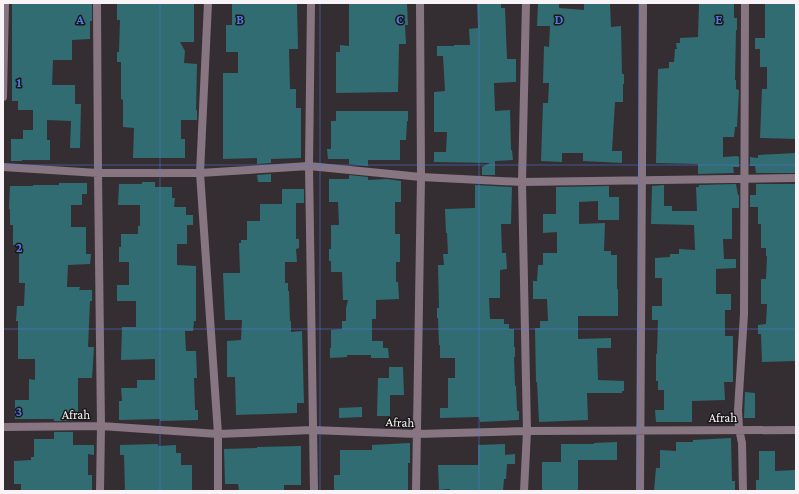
<svg xmlns="http://www.w3.org/2000/svg" width="799" height="494" font-family="'Crimson Pro',serif">
  <rect width="100%" height="100%" fill="#342e32"/>
  <path fill="#316c72" d="M126 3H194V42H180L185 51 184 63 197 64 196 110H197V120H181V139H185V158H133L134 128 123 127V100L121 99V62H117V52H119L120 20H117V4Z
    M232 3H297L298 49H289L290 89H296V108H301V158L271 159V163L257 164V158L223 159V73H238V52H226V25H232Z
    M349 3H407L408 25H405L406 44H399L398 92 336 93V52H340V45L349 46Z
    M477 3H501V8H505L507 59H516V82L494 83 495 111 510 110 511 150H512L513 160 495 161V175H482V167L490 163 434 162V152H446L447 132H434V92L445 91 443 56H437V46H454V45H470L469 29 478 28Z
    M538 3H559V8L584 10V3H610L611 27 621 26 622 74H624V84H623V102H615L612 151H622V163L583 161V153H562V162L541 161 543 103H548L549 83H543L544 46 549 47 550 26H537Z
    M699 3H734V18H737V30H736L735 80H736V89L739 90 737 127H735L734 137H723V157L738 156V157H739V167H733L734 173 698 174V164L656 163 658 69 669 68V62H674L675 49H677L676 43H680V38L698 37Z
    M765 3H796V139L760 138 762 89H767V67H760V49H755V38H765Z
    M12 4H92V21H90V39L72 40V60H53L52 85H75V104H81L80 148H70L71 121 47 120V140H50V160H22V161H11V139H23V130H33V110H18V101H12Z
    M336 111H408V121H407L406 140H400V160H368V166L349 164V159H328L327 149H331V121H336Z
    M796 153V173H756L755 166H750V157L758 158V155Z
    M271 174V182H258L257 175Z
    M349 175 368 177V180L387 179 401 181V202H395V234H400V262H396V282H398L399 299 376 300V319H372V341H383V348H388L389 358H371V355H347V357L330 358V348H331V330L342 329V321H346V308L348 300H343L342 272H331V261H329V249H331V225H339L338 202H329V179H349Z
    M142 182H155V187H172V198H175L174 207H186V215H193V225H187V244H177V265L196 266V321H194L193 331H185L186 351H196L197 378H194L195 410H198V420L160 421V419L119 420V401H122L121 388H137V380H155V359L121 360 122 327H136V301H117V285H129V262H119V247H121V234H138V226H140V205H118L119 184H142Z
    M59 183H87V194H82V205H71V227H86V254H91L90 264 68 265 67 287H80L79 290H92V301H90L88 347H94L92 378H78V418L73 419V421H54V419H15V400H29V379L35 380V359H18V321H16L17 306H24L25 283H19V245H13V225H10V209H9L10 186H33V185H59Z
    M736 184 738 195H739V208H732V239H723L724 259H736V268L716 269V294H731V310H725V336H733V382H724L725 400 692 401V422H656L655 410H664V390H658V381H656V354H657L658 320H652V306H662V278H655V258L670 257V254H679V249L695 250 694 225 651 224 652 186 664 185V206H672V211H697L696 187H699V185Z
    M756 184H796V361L762 362 761 334H758V325L766 324 767 304H761V279H766L767 256H766V248H761V224H758V207H750V195H756Z
    M475 185 512 187 511 224H501L502 253H506L507 269 500 270V298H489L490 319H504V324H509V329H514V347H515V357H514L515 386H516L517 411H519V420L480 422 479 417 440 418V408H448V378H455V358H440V345H439L438 318H437V308H439L438 265H444L443 254H448L447 233H446L445 209 475 208Z
    M609 186V197H619V220H598V201L579 202V224L605 223 604 251H611V255H617V289H618V316H578V339L611 338V348H597L598 380 624 381V391H622V393H587L588 420 539 422 537 382H536L535 328H540V321H548L547 299H533V281H537L538 265H543V253H557V232L543 233V214H556V187Z
    M282 189H304V203H296V239H299V248L296 249 297 262H285V283H288V291H289L290 321H291V332L302 331 304 403H297V413L236 415 235 377H227V341L241 340 242 320H225L223 273H240L239 243H241V240H247V221H260V204H282Z
    M389 367H403L404 395H390V416H377L378 378H389Z
    M745 392 755 393V418H744Z
    M362 407V417L339 418V408Z
    M54 432H73V445H94V455L88 454V475H92V491H21V484H14V461L31 460V457H34V439H54Z
    M731 438 732 481H735V491H654L656 468H660V450L676 451V442H693V440Z
    M617 442V460H578V491H542V462H561V444H594V443Z
    M410 443V463H408V491H334V475H340V450H372V445Z
    M158 444V446L176 445V453H181V465H192V491H125L124 455H120V445Z
    M505 444V455L515 454V464H507L506 479H504L503 491H450V489L439 490 438 465H478V445Z
    M301 446V485H284V491H239L238 484H225L224 449 257 448V447Z
    M759 451H775V471L795 470 796 491H756V480H759Z"/>
  <g fill="none" stroke-linecap="round" stroke-linejoin="round">
    <path stroke="#877682" stroke-width="8" d="M97 3 98 173 101 426 100 491
      M208 3 200 173 218 434V491
      M311 3 309 166 314 491
      M3 97 5 3
      M3 167 98 173H200L309 166 421 177 522 182 796 178
      M3 427 101 426 218 434 312 430 417 434 527 431 796 430
      M416 491 421 177 420 3
      M524 491 527 431 522 182 526 3
      M640 491 643 3
      M743 491 742 443 739 429 738 410 744 314 745 3"/>
  </g>
  <path fill="none" stroke="#5477e0" stroke-width="1" stroke-opacity="0.55" d="M160 3V491M320 3V491M479 3V491M639 3V491M3 165H796M3 329H796"/>
  <g text-anchor="middle" dominant-baseline="central" stroke-width="3" stroke-linejoin="round" paint-order="stroke">
    <g font-size="13" fill="#f7f3f6" stroke="#1a1719">
      <text x="76" y="414">Afrah</text>
      <text x="723" y="417">Afrah</text>
      <text transform="translate(400 422) rotate(2)">Afrah</text>
    </g>
  </g>
  <g font-size="13" text-anchor="middle" font-weight="bold" fill="#5477e0" stroke="#1a1719" stroke-width="3" stroke-linejoin="round" paint-order="stroke">
    <text x="80" y="24">A</text>
    <text x="240" y="24">B</text>
    <text x="400" y="24">C</text>
    <text x="559" y="24">D</text>
    <text x="719" y="24">E</text>
    <text x="19" y="87">1</text>
    <text x="19" y="252">2</text>
    <text x="19" y="416">3</text>
  </g>
  <rect width="799" height="494" fill="none" stroke="#f7f3f6" stroke-width="8"/>
</svg>
